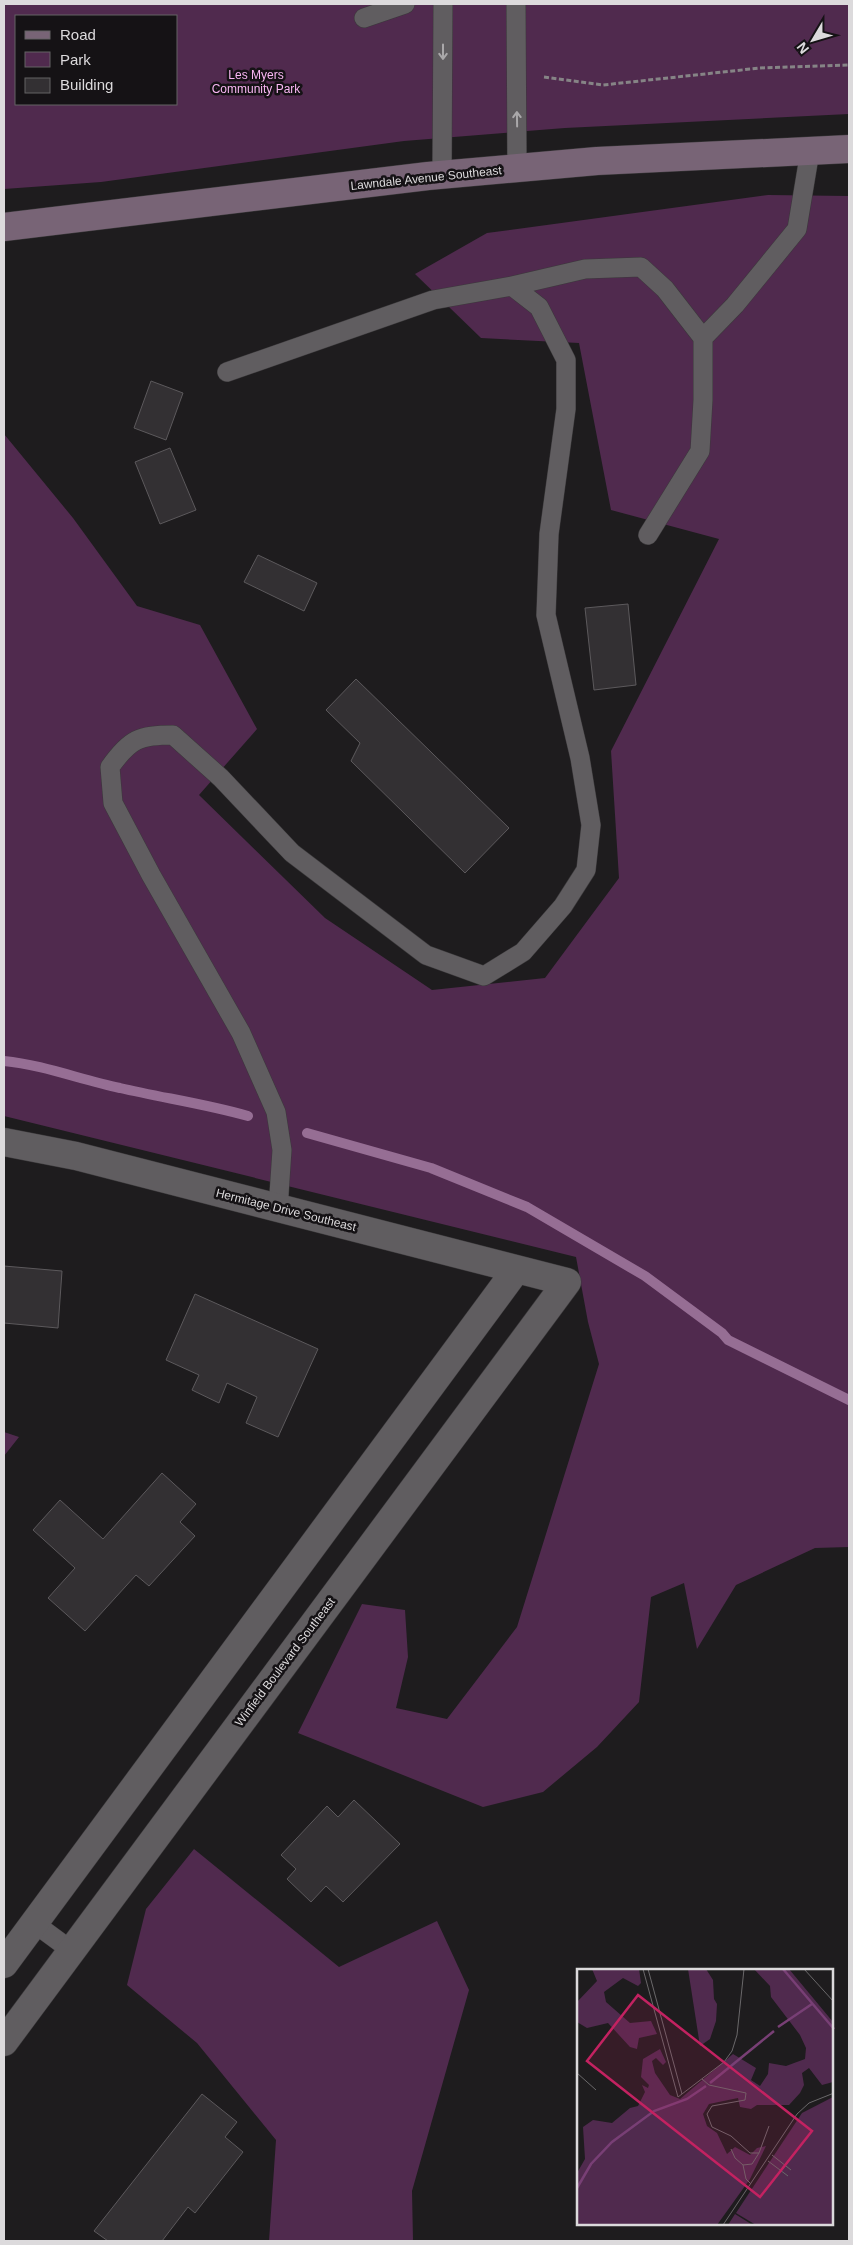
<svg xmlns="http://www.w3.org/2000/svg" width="853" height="2245" font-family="Helvetica,sans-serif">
  <rect width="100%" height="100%" fill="#1e1c1e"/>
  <path fill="#502a4e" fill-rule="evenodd" d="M4 4H849V114L565 128 404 141 101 182 4 189ZM16 16H176V104H16Z
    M768 195 849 196V1547L815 1548 736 1585 697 1649 684 1583 651 1597 639 1702 597 1747 543 1792 483 1807 298 1733 362 1604 405 1610 408 1657 396 1708 447 1719 517 1627 599 1364 588 1322 576 1257 4 1116V434L73 518 137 606 200 625 257 729 199 795 325 918 432 990 545 978 619 878 611 751 719 539 611 510 579 343 481 338 415 274 487 233Z
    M4 1432 19 1437 4 1456Z
    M194 1849 339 1967 437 1921 469 1990 412 2191 413 2241H269L276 2140 197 2043 127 1985 146 1909Z"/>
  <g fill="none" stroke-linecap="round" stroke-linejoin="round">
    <path stroke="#966e94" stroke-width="10" d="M4 1061C44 1065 81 1080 120 1088 163 1098 206 1104 248 1116
      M307 1133 431 1168 527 1207 645 1276 722 1333 728 1340 849 1400"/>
  </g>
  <path fill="#333033" stroke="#5c595c" d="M151 381 183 393 166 440 134 428Z
    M170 448 196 510 160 524 135 462Z
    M258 555 317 583 304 611 244 582Z
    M628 604 636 685 594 690 585 608Z
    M356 679 509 828 465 873 351 761 360 743 326 710Z
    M4 1266 62 1271 58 1328 4 1323Z
    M195 1294 318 1349 278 1437 246 1423 257 1397 227 1383 219 1403 192 1390 199 1375 166 1360Z
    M162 1473 196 1504 180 1522 195 1536 149 1586 136 1575 85 1631 48 1598 75 1568 33 1530 60 1500 103 1539Z
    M354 1800 400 1844 343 1902 326 1886 311 1902 287 1879 296 1869 281 1855 327 1806 338 1817Z
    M202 2094 237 2122 225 2137 243 2152 195 2213 188 2207 162 2241H108L94 2231Z"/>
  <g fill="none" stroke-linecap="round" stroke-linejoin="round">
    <defs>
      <path id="lane" d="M516 4 517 168
        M364 18 405 4
        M442 175 443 4
        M512 286 585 269 641 267 665 289 703 338V400L700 451 648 535
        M703 338 735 305 797 229 810 151
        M227 372 433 300 512 286 539 307 566 360V409L549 534 546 615 580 758 591 825 586 870 563 906 523 952 484 976 426 955 292 853 221 778 173 735C139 735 130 739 110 767L113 803 151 875 241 1033 276 1112 282 1150 278 1209
        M34 1923 72 1951"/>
      <path id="street" d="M4 1142 76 1156 567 1282 4 2042
        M4 1964 516 1270"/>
      <path id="secondary" d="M4 227 428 176 597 161 849 149"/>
    </defs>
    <use href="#lane" stroke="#3b393b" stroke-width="20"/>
    <use href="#street" stroke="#3b393b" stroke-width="29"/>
    <use href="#secondary" stroke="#3b393b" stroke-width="29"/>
    <path stroke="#868486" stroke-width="3" stroke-dasharray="5 2.5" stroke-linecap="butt" d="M544 77 603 85 760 68 849 65"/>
    <use href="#lane" stroke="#605d60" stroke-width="19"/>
    <use href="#street" stroke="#605d60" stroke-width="28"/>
    <use href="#secondary" stroke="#786476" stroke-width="28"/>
  </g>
  <defs><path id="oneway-shaft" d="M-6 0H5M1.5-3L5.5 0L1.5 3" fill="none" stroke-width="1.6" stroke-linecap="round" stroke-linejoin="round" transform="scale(1.25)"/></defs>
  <g stroke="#aaa8aa">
    <use href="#oneway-shaft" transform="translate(443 52) rotate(90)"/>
    <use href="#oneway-shaft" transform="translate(517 119) rotate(-91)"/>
  </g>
  <g text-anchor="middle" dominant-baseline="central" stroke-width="5" stroke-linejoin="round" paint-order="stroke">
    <g font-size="12" fill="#f9b6f3" stroke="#151215">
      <text x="256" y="75">Les Myers<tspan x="256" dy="14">Community Park</tspan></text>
    </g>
    <g font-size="12" fill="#dcdadc" stroke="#151215">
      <text transform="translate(426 178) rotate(-6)">Lawndale Avenue Southeast</text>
      <text transform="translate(286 1210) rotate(14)">Hermitage Drive Southeast</text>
      <text transform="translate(285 1662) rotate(-53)">Winfield Boulevard Southeast</text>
    </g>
  </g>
  <g transform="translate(577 1969)">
    <rect width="256" height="256" fill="#1e1c1e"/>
    <path d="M15 0H62L64 14 61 17 46 9 27 23 29 33 53 54 74 52 80 65 62 69 60 80 53 78 31 54 10 59 0 53V33L20 12ZM111 0H129L136 11 137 30 140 35 139 52 133 70 123 77ZM177 0H212L256 53V113L245 116 232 99 225 104 227 116 223 124 212 136H180L174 140 163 138 161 129 132 135 126 145 130 157 140 164 150 185 158 178 173 186 180 179 189 177 173 210 140 256H0V204L8 190 6 158 16 151 35 154 53 139 61 137 68 123 65 116 71 119 72 116 64 108 66 90 83 80 89 93 86 96 79 89 75 92 78 104 93 126 103 130 156 85 179 99 174 111 183 117 191 105 192 94 209 97 228 90 229 79 223 66 194 28 193 17ZM256 128V256H179L159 244 225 144ZM158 245 174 255 178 256H151Z" fill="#502a4e"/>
    <path fill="none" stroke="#783f75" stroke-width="2.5" d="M206 0 257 60M201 58 235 35M133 114 197 62M0 219 14 195 35 173 77 142 110 130 129 117"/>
    <path fill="none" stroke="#6a686a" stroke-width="1" d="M66 0 101 128 147 93 155 82 160 66 167 0M71 0 105 125M227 0 257 33M0 104 19 121M125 110 132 116 169 124 168 131 135 137 130 145 135 158 154 167 173 184H182L192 157M154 180 158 189 166 196 175 195 182 184M195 186 214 201M191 192 211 207M166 196 169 210 174 215M146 256 220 145 232 134 257 124"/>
    <path fill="#c32261" fill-opacity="0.15" stroke="#c32261" stroke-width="2.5" d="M61 26 235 162 183 228 10 92Z"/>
    <rect width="256" height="256" fill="none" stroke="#dcdadc" stroke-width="2.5"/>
  </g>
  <rect width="853" height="2245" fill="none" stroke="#dcdadc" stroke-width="10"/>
  <rect x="15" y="15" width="162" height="90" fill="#151215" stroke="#656265"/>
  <rect x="25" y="31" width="25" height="8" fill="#786476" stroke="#656265"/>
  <text x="60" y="40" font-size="15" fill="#dcdadc">Road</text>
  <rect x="25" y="52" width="25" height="15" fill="#502a4e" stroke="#656265"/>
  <text x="60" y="65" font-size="15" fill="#dcdadc">Park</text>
  <rect x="25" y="78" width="25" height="15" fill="#333033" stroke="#656265"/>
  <text x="60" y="90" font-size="15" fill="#dcdadc">Building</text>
  <g transform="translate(813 40) rotate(232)" stroke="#151215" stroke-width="4" paint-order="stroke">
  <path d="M0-4L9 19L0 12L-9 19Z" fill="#dcdadc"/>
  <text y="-8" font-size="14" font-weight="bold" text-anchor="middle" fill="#dcdadc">N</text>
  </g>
</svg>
